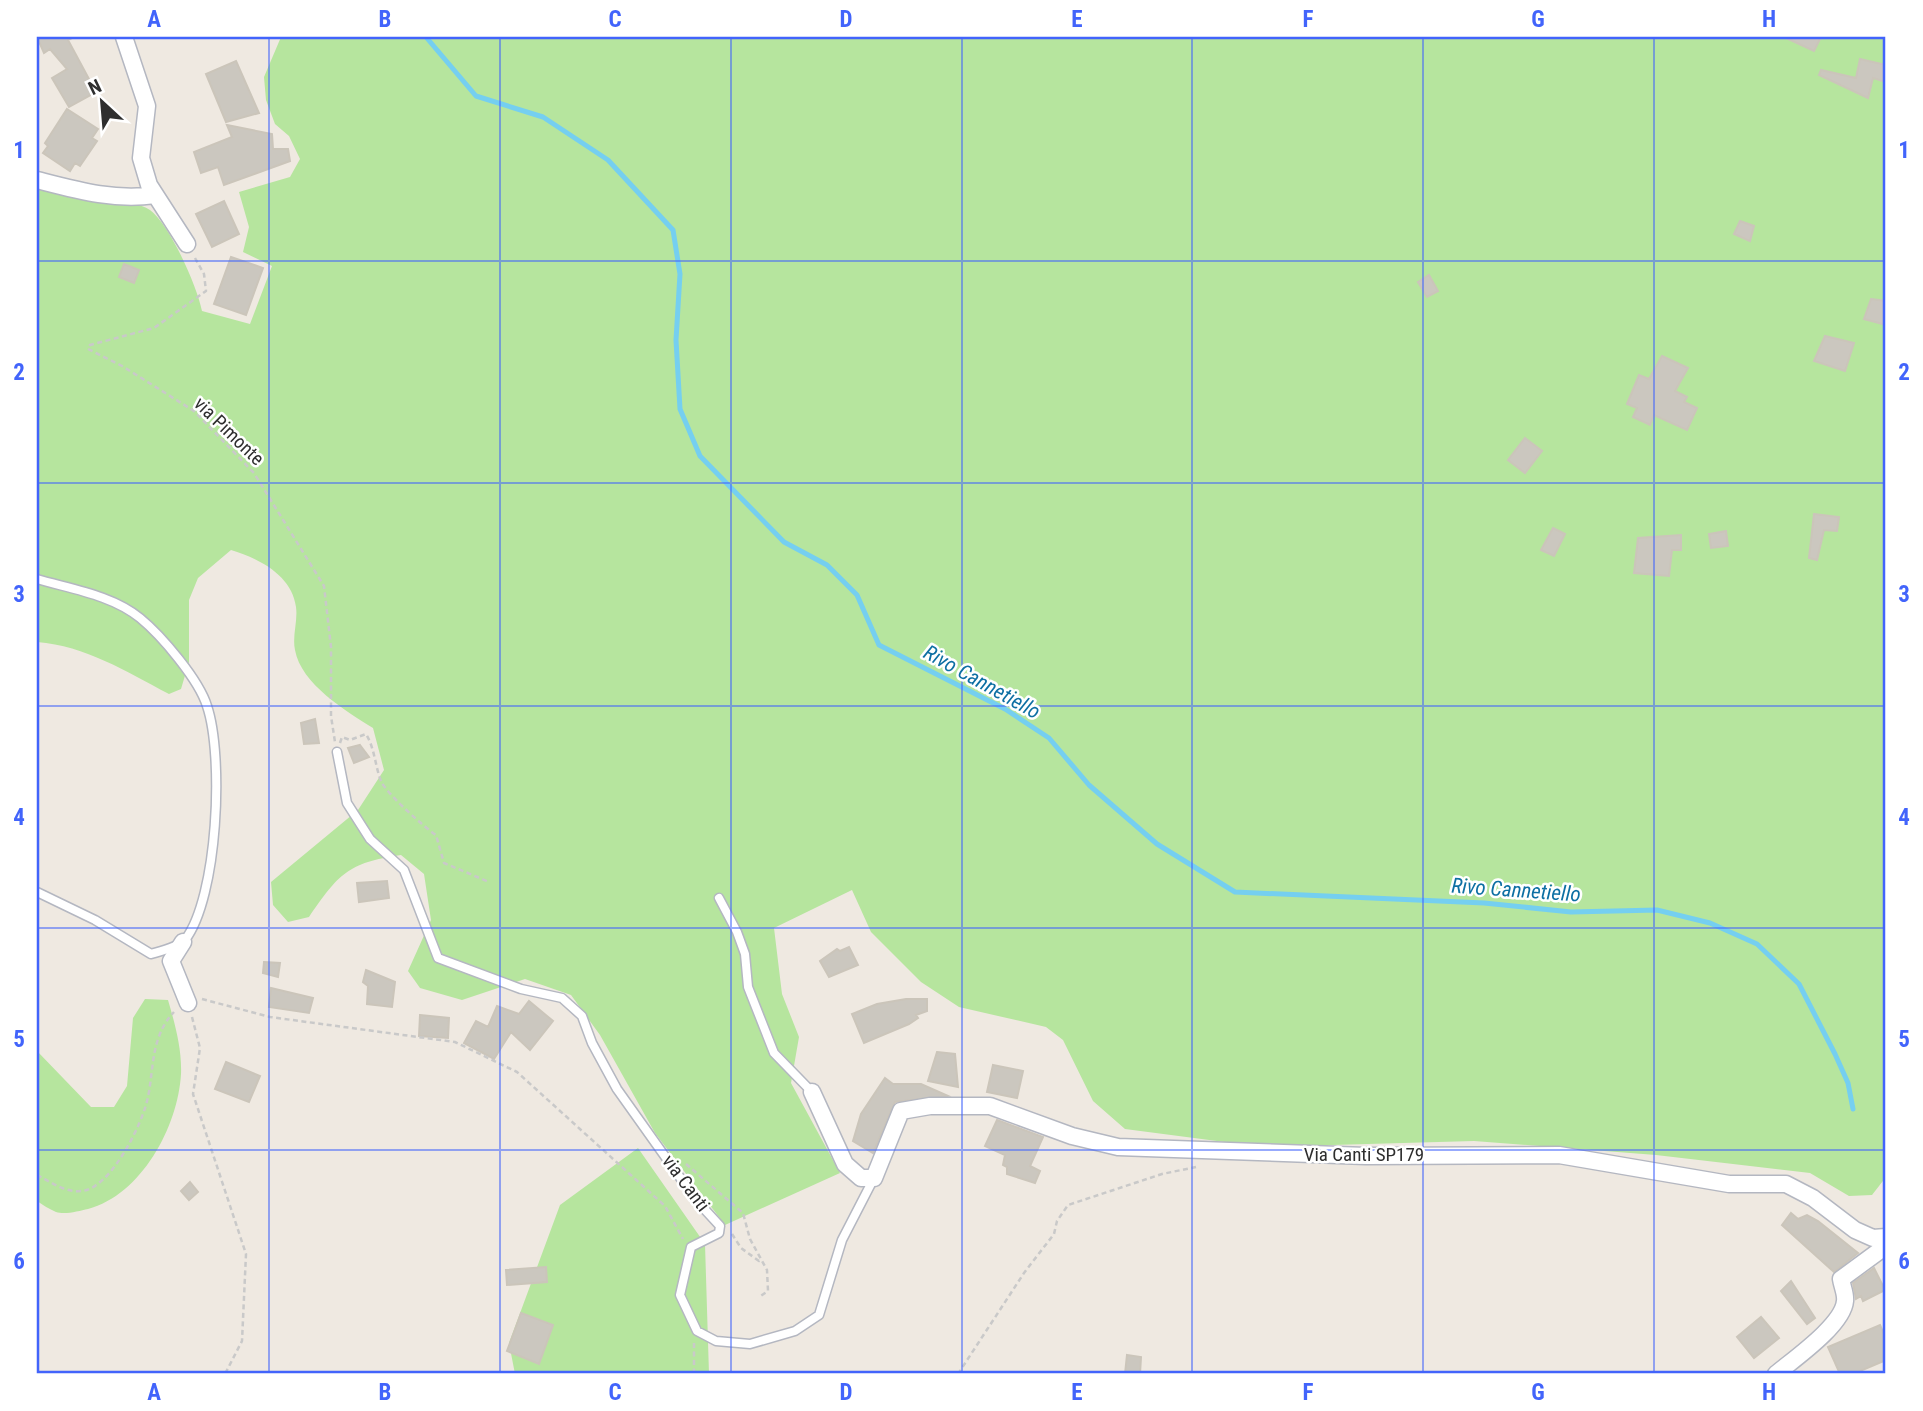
<svg xmlns="http://www.w3.org/2000/svg" width="1923" height="1411" font-family="'Roboto Condensed',sans-serif">
  <rect width="100%" height="100%" fill="#efe9e1"/>
  <path fill="#b6e59e" d="M281 37H1886V1177L1872 1195 1849 1196 1810 1173 1656 1155 1474 1141 1263 1147 1125 1129 1093 1101 1063 1040 1046 1027 959 1007 921 982 871 932 852 890 774 928 782 994 799 1037 791 1083 840 1173 725 1225 655 1133 600 1035 571 995 525 979 462 1000 420 988 408 971 431 920 424 874 401 855C347 863 339 874 309 917L288 922 273 905 271 882 358 810 384 770 373 728C346 711 301 684 295 650 292 636 298 621 296 607 292 575 258 558 231 550L198 578 189 600V662L181 689 169 694C125 671 86 646 37 642V187C60 191 133 198 150 210 170 225 197 286 202 311L250 324 272 266 243 252 249 227 239 192 290 177 300 159 289 136 275 124 266 100 264 77Z
    M145 999 168 1000C175 1024 182 1049 181 1074 178 1127 141 1195 88 1209 79 1211 65 1215 56 1212 49 1209 43 1205 37 1201V1051L91 1107H114L127 1086 133 1018Z
    M638 1148 705 1244 709 1374H515L509 1343 560 1205Z"/>
  <g fill="none" stroke-linecap="round" stroke-linejoin="round">
    <path stroke="#75cff0" stroke-width="5" d="M426 37 476 96 543 117 608 160 673 230 680 274 676 340 680 409 700 456 784 542 827 565 857 595 879 645 1005 709 1049 738 1089 785 1157 844 1235 892 1484 903 1571 912 1657 910 1710 923 1757 944 1799 984 1835 1054 1848 1083 1853 1109"/>
  </g>
  <path fill="#cbc7bf" stroke="#cbc5ba" stroke-width="2" d="M37 37H74L68 40 96 92 69 107 52 78 67 69 50 49 44 53Z
    M1784 37H1821L1814 51Z
    M1860 59 1886 65V82L1873 78 1868 98 1819 75 1821 70 1856 78Z
    M236 61 259 113 226 122 206 74Z
    M67 109 98 129 92 138 97 141 80 166 75 163 70 171 43 153 48 146 45 143Z
    M227 125 272 134 273 149H288L290 161 224 185 218 167 201 173 194 152 232 137Z
    M224 201 239 234 212 247 196 214Z
    M1740 221 1754 226 1750 241 1734 234Z
    M231 257 263 268 246 315 214 304Z
    M124 264 139 270 134 283 119 277Z
    M1429 275 1438 291 1427 297 1418 282Z
    M1871 299 1886 301V325L1864 319Z
    M1825 336 1854 343 1845 371 1814 361Z
    M1662 356 1688 368 1675 391 1687 397 1684 402 1697 408 1687 430 1654 415 1650 425 1633 417 1637 408 1627 404 1639 375 1649 379Z
    M1525 438 1542 451 1525 473 1508 460Z
    M1814 514 1839 517 1837 531 1824 530 1817 560 1809 558Z
    M1553 528 1565 534 1554 556 1541 550Z
    M1726 531 1728 546 1711 548 1709 534Z
    M1681 535V550H1672L1669 576 1634 573 1638 538Z
    M315 719 319 743 304 744 301 723Z
    M360 745 369 757 354 763 348 748Z
    M387 881 389 898 359 902 357 883Z
    M849 947 858 965 829 977 820 961 837 949 840 951Z
    M264 962 280 963 278 977 263 973Z
    M366 970 395 982 392 1007 367 1004 368 986 363 982Z
    M271 988 313 998 309 1013 269 1007Z
    M906 999H927V1011L916 1015 918 1018 909 1024 864 1043 852 1014 877 1004Z
    M529 1001 553 1021 530 1050 511 1032 494 1059 464 1043 476 1021 488 1027 497 1006 519 1014Z
    M420 1015 449 1018 448 1038 419 1036Z
    M937 1052 955 1054 958 1087 928 1081Z
    M226 1062 260 1076 249 1102 215 1089Z
    M993 1065 1023 1071 1017 1098 987 1092Z
    M885 1078 893 1084H921L948 1096 895 1102 873 1153 853 1141 861 1114Z
    M997 1120 1043 1137 1030 1166 1040 1171 1035 1183 1007 1174V1167L1003 1165 1005 1155 985 1146Z
    M190 1182 198 1192 189 1200 181 1191Z
    M1791 1213 1798 1219 1807 1215 1818 1221 1858 1253 1834 1272 1782 1225Z
    M546 1267 547 1282 507 1285 506 1270Z
    M1874 1268 1885 1290 1863 1301 1861 1296 1856 1299 1853 1283Z
    M1791 1281 1815 1318 1807 1324 1781 1291Z
    M521 1313 553 1325 539 1364 507 1351Z
    M1761 1317 1779 1338 1754 1358 1737 1337Z
    M1880 1325 1886 1339V1360L1853 1374H1840L1828 1347Z
    M1127 1355 1141 1357 1140 1374H1125Z"/>
  <g fill="none" stroke-linecap="round" stroke-linejoin="round">
    <defs>
      <path id="lane" d="M37 579C71 589 112 595 140 618 162 636 199 680 207 706 224 756 218 897 185 940 178 947 161 951 151 954L95 920 37 892
        M337 752 347 803 370 839 404 870 438 958 521 989 562 998 582 1016 592 1043 617 1089 696 1200 720 1226 719 1233 691 1247 680 1295 697 1331 716 1341 750 1344 795 1331 819 1315 842 1240 874 1178
        M719 898 737 932 745 954 748 987 774 1053 812 1092"/>
      <path id="street" d="M124 37 147 106 141 158 149 185 187 244
        M37 180C76 190 114 201 155 195
        M183 942 171 961 188 1003
        M812 1092 845 1164 861 1178H874L901 1111 930 1106H990L1072 1136 1118 1147 1366 1156 1559 1155 1729 1184H1786L1813 1198 1855 1230 1873 1238 1886 1237
        M1776 1374C1794 1359 1843 1325 1845 1301 1846 1294 1842 1286 1841 1279L1886 1246"/>
    </defs>
    <use href="#lane" stroke="#b4b7c1" stroke-width="11"/>
    <use href="#street" stroke="#b4b7c1" stroke-width="19"/>
    <path stroke="#c9c9c9" stroke-width="2.5" stroke-dasharray="5 3.5" stroke-linecap="butt" d="M195 258 204 274 206 291 154 328 90 345 88 349 122 366 194 411 254 473 324 586 331 647V716L335 742
      M340 743 342 737 350 740 366 734C375 749 375 766 381 781 386 793 425 828 436 835L444 863 489 882
      M202 999 270 1017 455 1042 517 1072 665 1206 683 1239
      M192 1017 200 1048 193 1094 246 1254 242 1341 225 1374
      M686 1164 743 1213 750 1239 767 1270 768 1291 759 1297
      M37 1175C51 1182 65 1193 82 1191 111 1188 143 1123 148 1097 154 1067 151 1036 174 1012
      M732 1234 741 1248 759 1261 761 1258
      M694 1343V1374
      M958 1374 1024 1273 1054 1234 1057 1221 1068 1205 1162 1174 1196 1167"/>
    <use href="#lane" stroke="#fff" stroke-width="8"/>
    <use href="#street" stroke="#fff" stroke-width="16"/>
  </g>
  <path fill="none" stroke="#4264fb" stroke-width="2" stroke-opacity="0.55" d="M269 37V1374M500 37V1374M731 37V1374M962 37V1374M1192 37V1374M1423 37V1374M1654 37V1374M37 261H1886M37 483H1886M37 706H1886M37 928H1886M37 1150H1886"/>
  <g text-anchor="middle" dominant-baseline="central" stroke-width="5" stroke-linejoin="round" paint-order="stroke">
    <g font-size="19" fill="#2e2e2e" stroke="#fff">
      <text transform="translate(229 431) rotate(44)">via Pimonte</text>
      <text x="1364" y="1154">Via Canti SP179</text>
      <text transform="translate(686 1183) rotate(53)">via Canti</text>
    </g>
    <g font-size="21" font-style="italic" fill="#0d6fa3" stroke="#fff">
      <text transform="translate(982 682) rotate(29)">Rivo Cannetiello</text>
      <text transform="translate(1516 890) rotate(4)">Rivo Cannetiello</text>
    </g>
  </g>
  <rect width="1923" height="1411" fill="none" stroke="#ffffff" stroke-width="77"/>
  <g transform="translate(102 102) rotate(334)" stroke="#ffffff" stroke-width="5" paint-order="stroke">
  <path d="M0-5L12 26L0 18L-12 26Z" fill="#2e2e2e"/>
  <text y="-10" font-size="19" font-weight="bold" text-anchor="middle" fill="#2e2e2e">N</text>
  </g>
  <rect x="38" y="38" width="1846" height="1334" fill="none" stroke="#4264fb" stroke-width="2.5"/>
  <g font-size="23" text-anchor="middle" font-weight="bold" fill="#4264fb">
    <text x="154" y="27">A</text>
    <text x="385" y="27">B</text>
    <text x="615" y="27">C</text>
    <text x="846" y="27">D</text>
    <text x="1077" y="27">E</text>
    <text x="1308" y="27">F</text>
    <text x="1538" y="27">G</text>
    <text x="1769" y="27">H</text>
    <text x="19" y="158">1</text>
    <text x="1904" y="158">1</text>
    <text x="19" y="380">2</text>
    <text x="1904" y="380">2</text>
    <text x="19" y="602">3</text>
    <text x="1904" y="602">3</text>
    <text x="19" y="825">4</text>
    <text x="1904" y="825">4</text>
    <text x="19" y="1047">5</text>
    <text x="1904" y="1047">5</text>
    <text x="19" y="1269">6</text>
    <text x="1904" y="1269">6</text>
    <text x="154" y="1400">A</text>
    <text x="385" y="1400">B</text>
    <text x="615" y="1400">C</text>
    <text x="846" y="1400">D</text>
    <text x="1077" y="1400">E</text>
    <text x="1308" y="1400">F</text>
    <text x="1538" y="1400">G</text>
    <text x="1769" y="1400">H</text>
  </g>
</svg>
